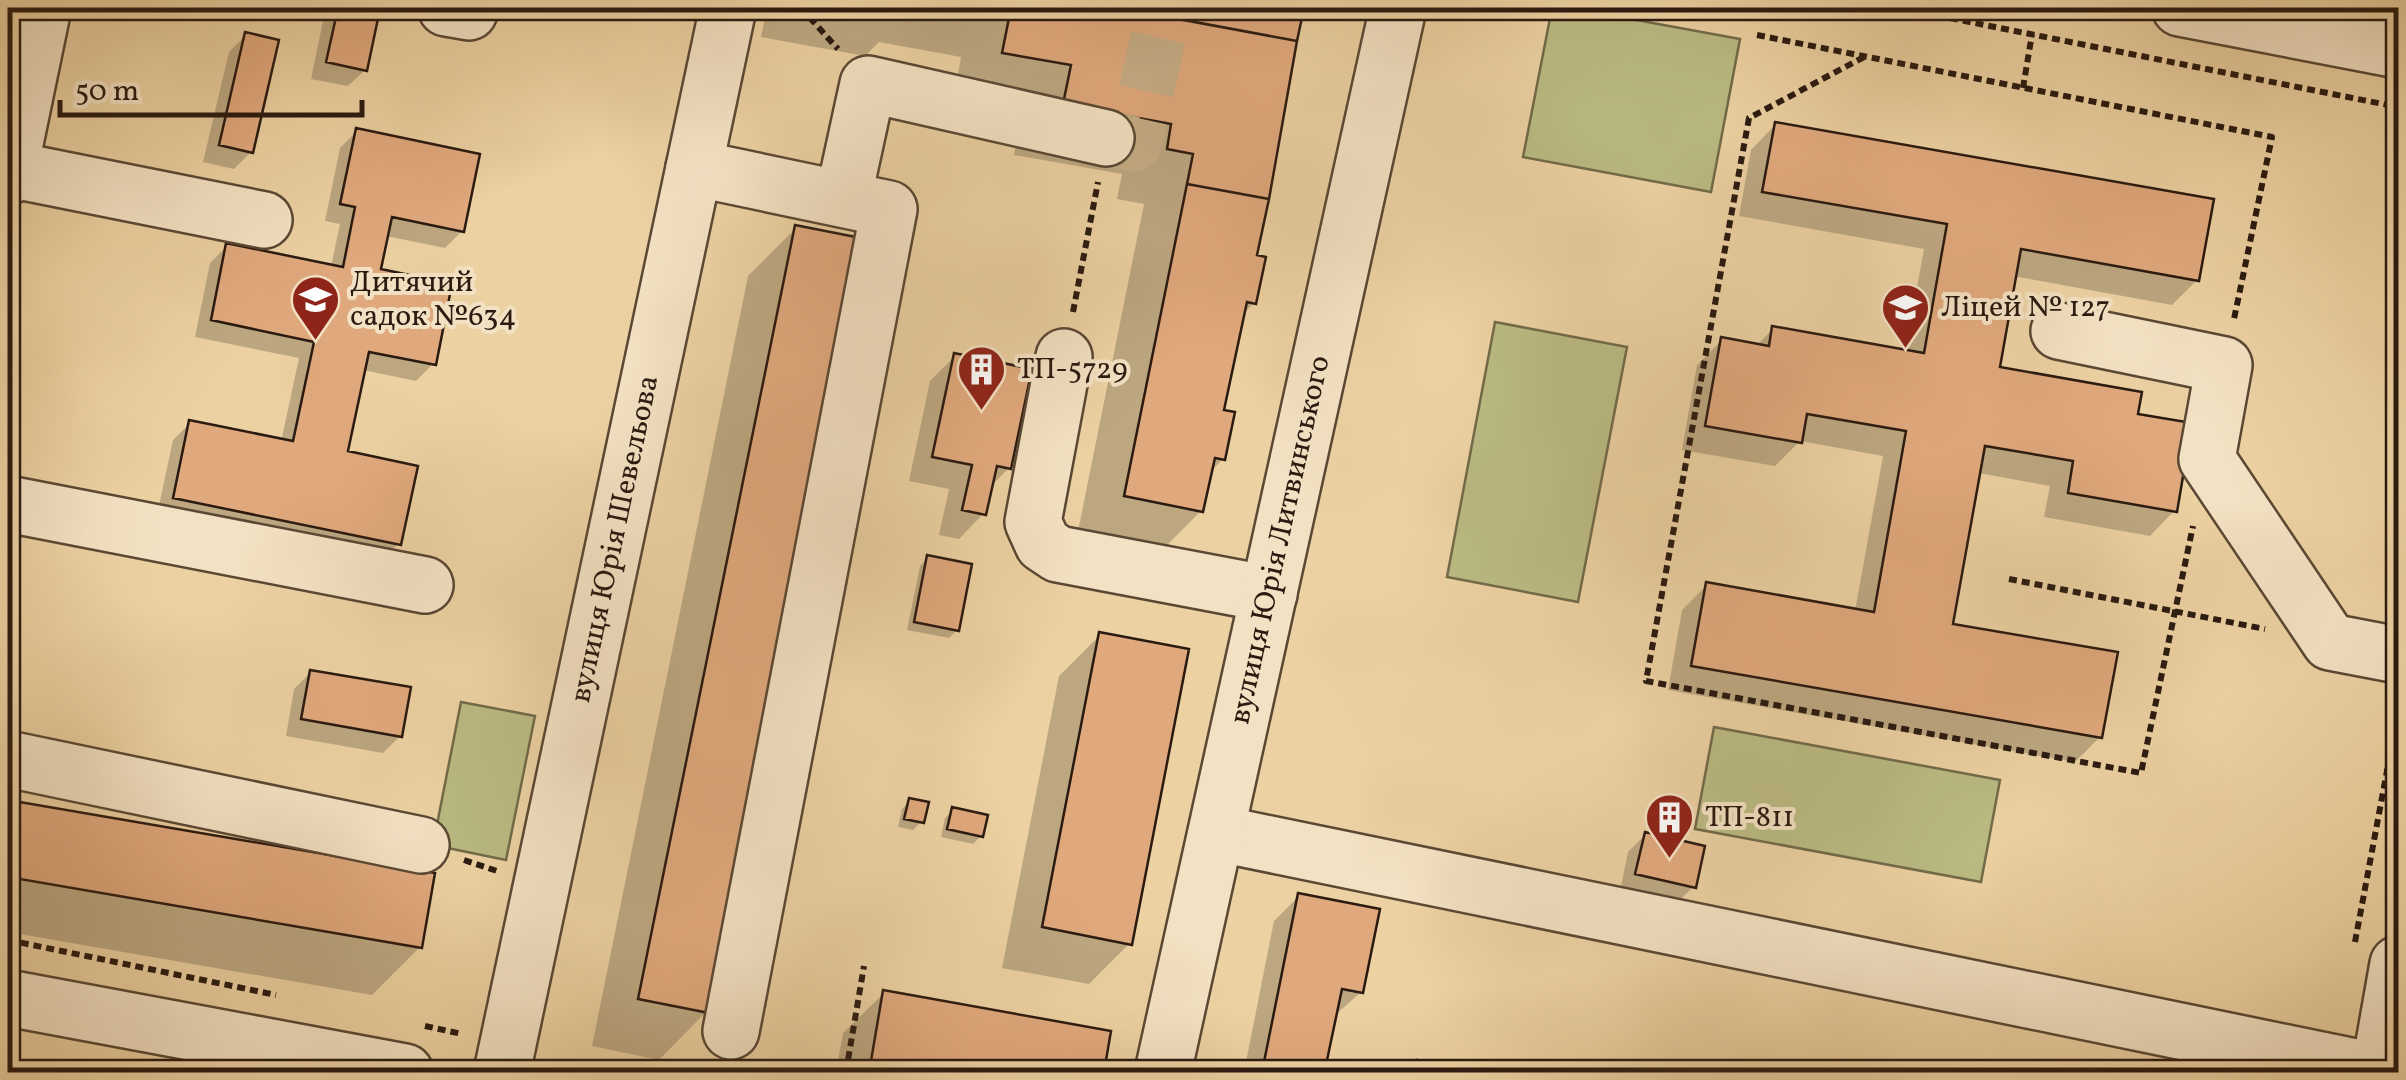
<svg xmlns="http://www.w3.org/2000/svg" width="2406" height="1080" font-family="Vollkorn,serif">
  <rect width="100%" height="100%" fill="#ecd1a2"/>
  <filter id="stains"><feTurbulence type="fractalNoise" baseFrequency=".002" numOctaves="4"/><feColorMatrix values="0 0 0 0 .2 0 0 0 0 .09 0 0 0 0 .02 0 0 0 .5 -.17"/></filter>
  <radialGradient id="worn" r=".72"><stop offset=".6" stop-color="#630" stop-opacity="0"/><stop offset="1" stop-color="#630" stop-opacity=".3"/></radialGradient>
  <path fill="#baba83" stroke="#726a4a" stroke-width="2.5" d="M1552 8H1571L1740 39 1711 192 1523 157Z
    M1495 322 1627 347 1578 602 1447 577Z
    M461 702 535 716 506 860 433 845Z
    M1714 727 2000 780 1981 882 1695 829Z"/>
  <path fill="#0003" d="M336 8 377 11 365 70 348 86 311 79 323 21Z
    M767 8H1135L1134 13 1164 19 1167 8H1301L1254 257V303L1242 315 1221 412 1223 459 1209 473 1201 511 1150 562 1075 546 1144 204 1117 199 1122 174 1014 155 1021 115 953 103 961 57 879 42 865 56 761 37Z
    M246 35 251 152 234 169 203 162 229 52Z
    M1775 125 2197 280 2172 305 2013 276 1997 369 2135 416 2174 511 2150 536 2044 517 2050 486 1978 473 1950 626 2100 737 2075 762 1668 690 1682 610 1707 585 1855 611 1883 456 1800 441 1775 466 1682 450 1697 365 1722 340 1756 346 1773 329 1905 352 1924 249 1739 216 1751 150Z
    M357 131 462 231 445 248 386 236 378 271 433 364 416 381 363 370 345 453 399 543 382 560 157 515 173 440 190 423 281 442 299 358 195 337 210 263 227 246 331 267 340 224 325 221 340 148Z
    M796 228 706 1012 659 1060 592 1046 748 276Z
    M955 356 1009 468 989 488 983 514 959 539 939 535 949 489 909 481 930 381Z
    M928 558 957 630 949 638 907 630 920 566Z
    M1100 635 1130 943 1089 984 1002 968 1059 676Z
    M311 672 400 736 383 753 286 736 294 689Z
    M910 801 921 822 913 830 898 827 902 809Z
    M8 802 432 875 420 947 372 995 8 932Z
    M953 810 981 836 973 844 941 837 945 818Z
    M1645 835 1694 886 1677 903 1620 891 1628 852Z
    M1299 896 1361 992 1334 1016 1324 1067 1351 1072H1244L1274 921Z
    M884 993 1109 1033 1101 1072H836L843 1033Z
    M1418 1063 1466 1072H1408Z"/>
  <path fill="#e0a87d" stroke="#2a1a10" stroke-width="2.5" d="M338 8 380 9 367 71 326 62Z
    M1011 8H1137L1136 11 1297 41 1269 199 1187 184 1193 154 1167 149 1171 124 1063 104 1071 65 1002 53Z
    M1185 8H1304L1297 41 1183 20Z
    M245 32 279 40 253 153 219 145Z
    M1775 122 2214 199 2199 281 2021 249 2000 367 2142 392 2138 414 2192 423 2177 512 2068 493 2073 461 1985 446 1953 624 2118 652 2102 738 1691 666 1706 582 1874 612 1906 431 1807 414 1802 443 1705 426 1721 337 1769 346 1772 326 1924 353 1947 224 1762 192Z
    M356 128 480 154 464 232 392 217 381 269 452 284 436 365 369 352 348 451 418 466 401 545 173 498 189 420 293 441 314 342 211 320 226 243 343 267 355 207 340 204Z
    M1187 184 1269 199 1257 255 1266 257 1256 304 1247 302 1224 410 1235 412 1225 460 1215 458 1203 512 1124 496Z
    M795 225 866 239 709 1013 638 999Z
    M954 353 1032 369 1011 469 997 466 986 515 962 510 972 465 932 457Z
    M927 555 972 564 959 631 914 622Z
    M1099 632 1189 649 1132 945 1042 927Z
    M310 670 411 687 402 737 301 719Z
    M909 798 929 802 924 823 904 819Z
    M8 800 435 873 422 948 8 877Z
    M952 807 988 815 983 837 947 829Z
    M1645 832 1705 846 1696 888 1635 874Z
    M1298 893 1380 909 1363 993 1342 989 1326 1065 1364 1072H1262Z
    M883 990 1111 1031 1104 1072H936L871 1061Z
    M1417 1060 1479 1072H1415Z"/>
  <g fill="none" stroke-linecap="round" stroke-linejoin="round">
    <path stroke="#c5ac85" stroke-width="55" stroke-dasharray="55 28" stroke-linecap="butt" d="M1106 138 1134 144 1165 8"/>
    <defs>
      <g id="minor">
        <path d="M446 8 469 12"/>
        <path d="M2180 8 2398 50"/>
        <path d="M694 168 889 209 731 1031"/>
        <path d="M9 169 264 220"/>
        <path d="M8 177 43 8"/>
        <path d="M843 199 868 84 1106 138"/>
        <path d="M2059 331 2224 365 2207 459 2330 642 2398 655"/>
        <path d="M1064 357 1033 522 1043 544 1058 554 1269 594"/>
        <path d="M8 504 425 585"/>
        <path d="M8 759 421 845"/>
        <path d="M1216 833 2379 1072 2398 964"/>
        <path d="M8 998 405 1072"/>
        <path id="s1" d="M502 1072 728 8"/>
        <path id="s2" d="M1163 1072 1398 8"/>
      </g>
    </defs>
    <use href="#minor" stroke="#5a4834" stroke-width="60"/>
    <path stroke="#2a1a10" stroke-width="6" stroke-dasharray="8 5" stroke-linecap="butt" d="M801 8 838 49
      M1899 8 2398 107
      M1757 35 2272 137 2234 319
      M1864 57 1749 118 1646 681 2141 773 2193 526
      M2023 88 2032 34
      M1073 312 1098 182
      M2009 579 2265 629
      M464 860 500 872
      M8 940 276 995
      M2355 942 2398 712
      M425 1026 462 1034
      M846 1072 864 966"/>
    <use href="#minor" stroke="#f3e1c3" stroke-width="55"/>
    <path stroke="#2a1a10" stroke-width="2.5" d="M2359 8 2398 15"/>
  </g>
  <defs>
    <symbol id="school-pin" viewBox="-11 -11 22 30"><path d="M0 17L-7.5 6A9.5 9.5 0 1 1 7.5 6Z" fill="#8f2418" stroke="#f3e1c3"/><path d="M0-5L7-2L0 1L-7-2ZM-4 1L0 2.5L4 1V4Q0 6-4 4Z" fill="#fff"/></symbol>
    <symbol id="building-pin" viewBox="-11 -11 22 30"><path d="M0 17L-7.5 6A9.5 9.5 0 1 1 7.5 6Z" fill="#8f2418" stroke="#f3e1c3"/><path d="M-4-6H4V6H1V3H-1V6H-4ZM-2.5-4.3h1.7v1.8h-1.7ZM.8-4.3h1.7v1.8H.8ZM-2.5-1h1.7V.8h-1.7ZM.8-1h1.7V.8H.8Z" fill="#fff"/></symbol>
  </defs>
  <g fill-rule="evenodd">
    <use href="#school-pin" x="288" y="272" width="55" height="75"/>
    <use href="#school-pin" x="1878" y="280" width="55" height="75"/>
    <use href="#building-pin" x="954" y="342" width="55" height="75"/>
    <use href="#building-pin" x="1642" y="790" width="55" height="75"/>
  </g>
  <g text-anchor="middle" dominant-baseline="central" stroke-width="8" stroke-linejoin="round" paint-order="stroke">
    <g font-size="30" fill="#2a1a10" stroke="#f3e1c3" text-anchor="start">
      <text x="350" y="283">Дитячий<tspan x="350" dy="34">садок №634</tspan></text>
      <text x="1941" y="308">Ліцей № 127</text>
      <text x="1017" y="370">ТП-5729</text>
      <text x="1705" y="818">ТП-811</text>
    </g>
    <g font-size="30" fill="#2a1a10" stroke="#f3e1c3">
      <text stroke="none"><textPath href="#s1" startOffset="545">вулиця Юрія Шевельова</textPath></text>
      <text stroke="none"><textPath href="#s2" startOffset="545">вулиця Юрія Литвинського</textPath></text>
    </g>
  </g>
  <rect width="2406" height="1080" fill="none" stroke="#ecd1a2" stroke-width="40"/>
  <rect x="10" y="10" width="2386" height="1060" fill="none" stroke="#2a1a10" stroke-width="5"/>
  <rect x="20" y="20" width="2366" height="1040" fill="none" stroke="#2a1a10" stroke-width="2.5"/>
  <path d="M60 100v15h302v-15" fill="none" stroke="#2a1a10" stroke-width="5"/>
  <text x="75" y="100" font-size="30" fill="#2a1a10" stroke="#f3e1c3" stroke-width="8" paint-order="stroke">50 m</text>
  <rect width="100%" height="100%" filter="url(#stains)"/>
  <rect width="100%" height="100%" fill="url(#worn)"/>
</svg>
